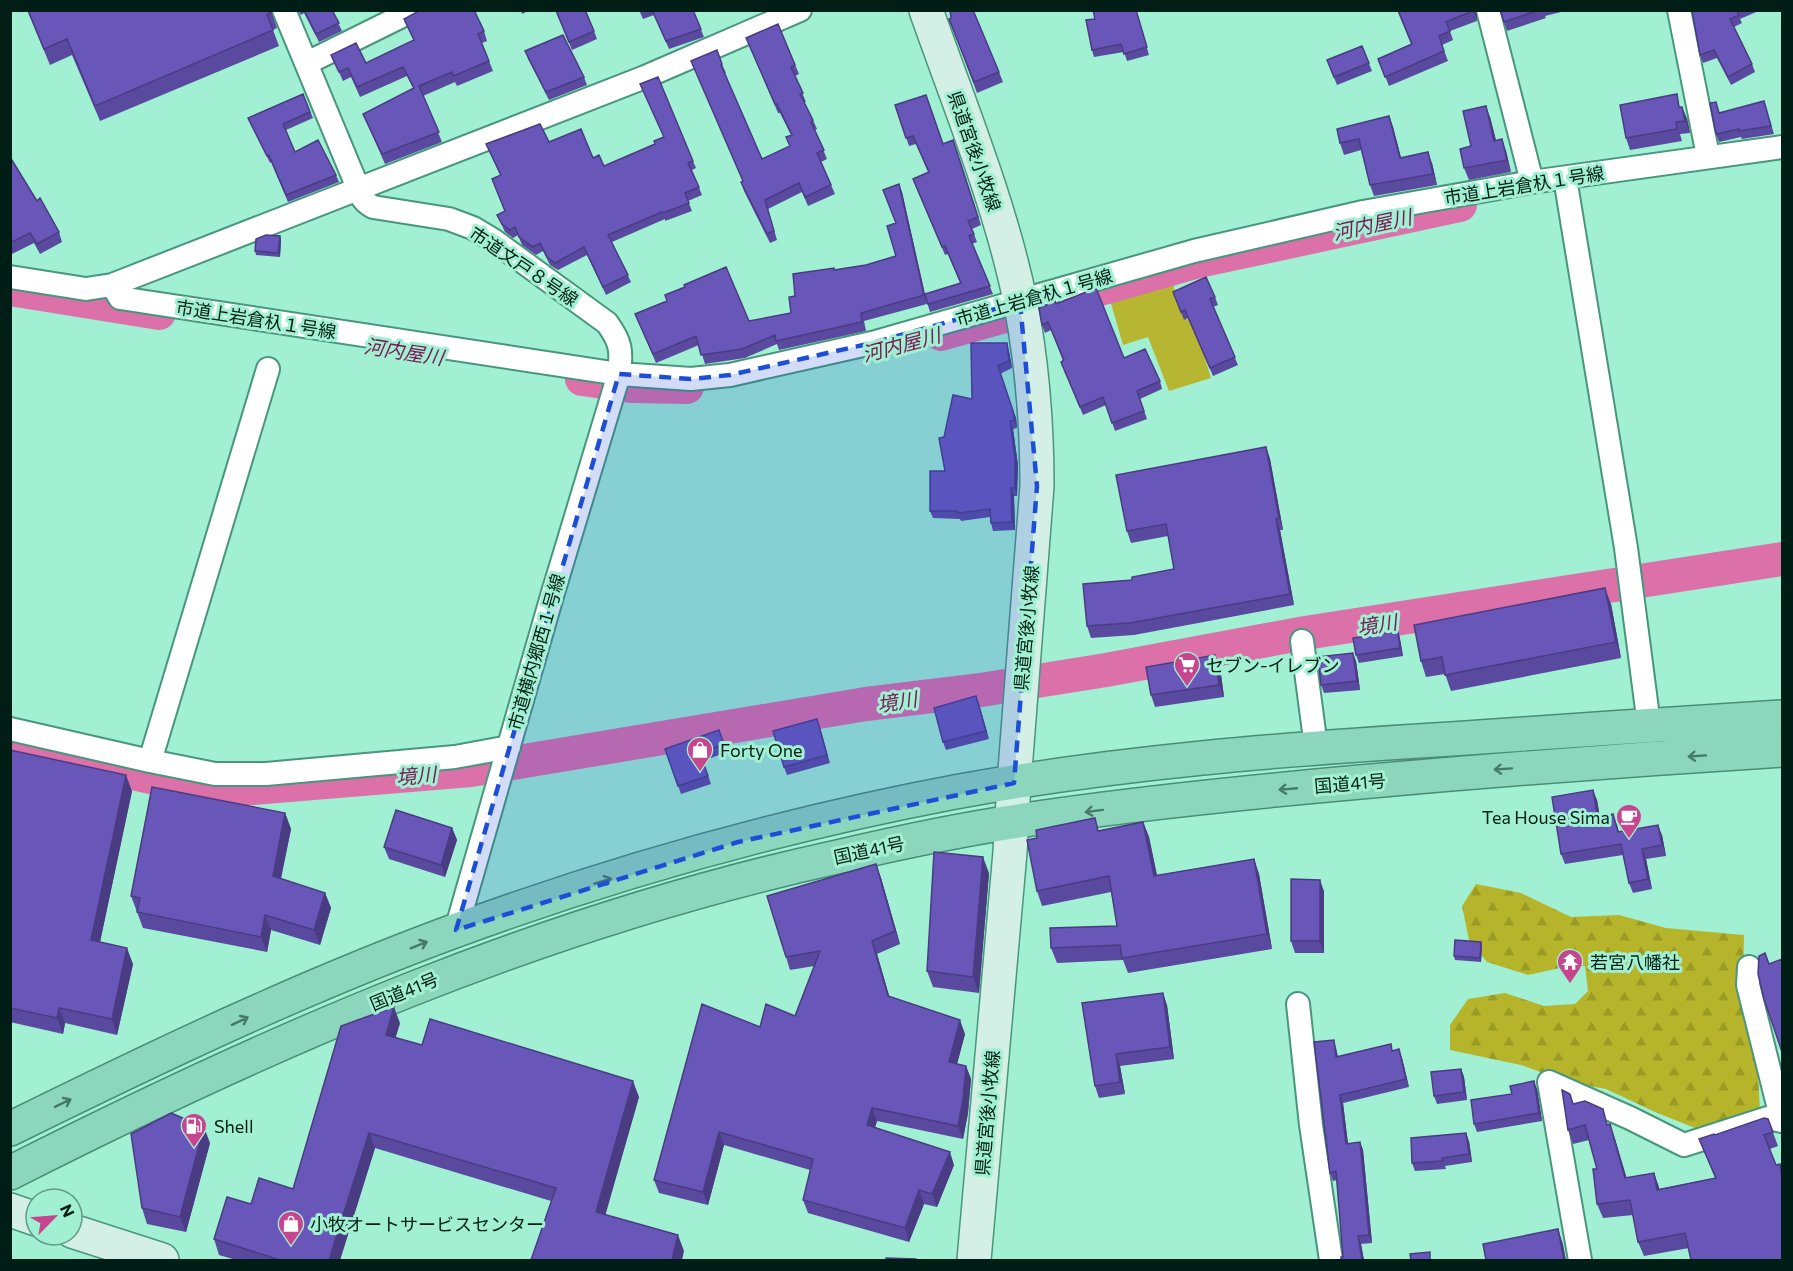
<svg xmlns="http://www.w3.org/2000/svg" width="1793" height="1271" font-family="Commissioner,'Noto Sans JP',sans-serif">
  <defs>
    <pattern id="forest-firs" width="22" height="20" patternUnits="userSpaceOnUse" patternTransform="scale(1.5)"><rect width="22" height="20" fill="#b5b42a"/><path d="M5 1l3.5 6h-7zM16 11l3.5 6h-7z" fill="#9a9a25"/></pattern>
  </defs>
  <rect width="100%" height="100%" fill="#a1f0d3"/>
  <path fill="url(#forest-firs)" d="M1476 884 1521 893 1571 917 1619 915 1666 928 1744 935 1742 1012 1757 1051 1760 1112 1730 1125 1695 1128 1655 1112 1606 1089 1568 1082 1521 1065 1450 1050V1025L1468 999 1505 993 1544 1006 1575 1004 1588 991 1585 966 1564 967 1528 975 1487 962 1469 940 1462 906Z"/>
  <path fill="#b7b633" d="M1170 277 1186 319 1193 320 1211 378 1169 391 1148 337 1123 345 1108 293Z"/>
  <g fill="none" stroke-linecap="round" stroke-linejoin="round">
    <path stroke="#dc70a8" stroke-width="34" d="M10 289 159 313
      M941 334 1199 261 1460 205
      M582 379 631 386 687 387
      M10 746 200 788H253L471 770 866 704 981 690 1106 670 1305 633 1782 559"/>
    <defs>
      <path id="minor" d="M284 10 358 188C361 197 364 202 373 207L449 219 473 228 493 240 607 323C621 342 622 351 619 374L552 596 456 930
        M1488 10 1532 182
        M1679 10 1708 156
        M307 63 414 10
        M1565 178 1626 548 1649 725
        M10 277 86 289 112 285 645 77 800 10
        M112 285 120 298 619 374 691 379 730 375 872 343 1194 251 1363 212 1532 182 1782 147
        M1302 641 1316 747
        M10 729 150 761 215 774H266L455 757 509 747
        M150 761 268 369
        M1749 967 1748 985 1782 1121
        M1298 1004 1311 1125 1331 1260
        M1549 1082 1630 1118 1684 1145 1768 1118 1782 1121
        M1549 1082 1580 1260"/>
      <path id="secondary" d="M926 10C959 104 1000 203 1020 300 1032 361 1037 424 1037 486L1014 783 1010 852 974 1260
        M10 1210 36 1219
        M72 1231 162 1260"/>
      <path id="trunk" d="M10 1129C156 1057 304 986 457 930 618 871 786 824 955 792 1119 762 1285 749 1451 739 1561 731 1672 724 1782 717
        M10 1173C276 1038 544 921 837 857 897 843 958 830 1018 821 1128 804 1239 793 1349 783 1493 770 1638 759 1782 750"/>
    </defs>
    <use href="#minor" stroke="#48967c" stroke-width="26"/>
    <use href="#secondary" stroke="#48967c" stroke-width="36"/>
    <use href="#trunk" stroke="#488e76" stroke-width="36"/>
    <use href="#minor" stroke="#fff" stroke-width="22"/>
    <use href="#secondary" stroke="#d4efe6" stroke-width="33"/>
    <use href="#trunk" stroke="#8bd6bc" stroke-width="33"/>
  </g>
  <path fill="#5a4a9f" d="M27 10H272V13L277 28 273 30 279 46 100 121 72 55 50 65Z
    M298 10H332L342 31 319 42 304 13 301 15Z
    M521 10H530L522 14Z
    M555 10H586L597 39 572 50Z
    M639 10H693L704 37 669 49 654 15 643 19Z
    M1136 10 1149 55 1127 61 1124 52 1094 57 1092 50 1095 19Z
    M1397 10H1476L1477 21 1450 31 1453 40 1442 45 1448 61 1389 86 1378 59 1411 44Z
    M1500 10H1569L1545 16 1546 18 1507 31Z
    M1692 10H1761L1740 19 1742 23 1734 27 1752 64 1755 72 1731 85 1717 58 1703 63 1700 55Z
    M951 18 999 72 1003 82 977 93 949 19Z
    M404 19 484 31 487 41 482 43 493 71 457 86 455 82 423 96 442 142 385 164 363 114 413 88 407 76 360 97 351 77 343 81 331 55 366 63 414 40Z
    M778 24 799 74 795 76 806 102H804L813 120 817 129 815 130 827 159 821 162 835 194 808 206 802 192 768 209 777 240 770 243 744 191 741 182 743 181 691 61 722 64 726 73 724 74 762 159 790 146 786 137 791 135 780 113H778L746 38Z
    M1362 46 1372 71 1337 85 1327 60Z
    M525 51 584 77 587 85 549 100 528 59Z
    M640 84 693 161 696 168 692 170 702 195 688 201 692 211 665 221V219L612 242 631 282 606 295 587 255 558 270 550 265 543 251 536 255 522 245 518 235 513 238 505 232 497 215 505 211 500 175 486 144 549 142 593 158 604 166 655 144 664 137Z
    M303 94 313 118 286 130 295 152 336 175 339 182 288 202 271 162 270 163 248 118Z
    M1764 101 1774 134 1742 139 1741 137 1719 142 1716 134 1720 113Z
    M895 105 943 144 956 148 981 225 972 229 977 242 972 244 993 294 930 312 926 299 927 304 864 321 866 331 779 350 777 344 745 358 705 364 699 345 656 363 635 314 749 321 791 313 795 296 834 270 866 265 896 256V223L902 192 925 294 960 283 948 254 945 255 916 187 913 179 928 172 916 144 909 146Z
    M1682 107 1687 119 1690 133 1680 134 1682 141 1630 150 1626 138Z
    M1389 116 1393 127 1401 158 1432 163 1437 185 1374 196 1370 185 1361 150 1344 155 1340 143Z
    M1490 117 1496 140 1506 151 1511 172 1469 180 1464 168 1471 146Z
    M10 157 37 201 59 232 62 242 40 254 34 243 10 255Z
    M280 236 281 240 280 257 256 255 255 251Z
    M1173 292 1215 297 1218 305 1213 307 1238 365 1213 376 1188 318 1184 320Z
    M1056 304 1124 358 1160 381 1162 389 1140 399 1147 419 1115 431 1106 405 1083 415 1064 370 1061 362 1063 361 1051 330 1045 333 1042 325Z
    M1009 351 1012 368 1000 374 1016 418 1017 428 1013 429 1018 465 1017 496H1014L1015 530 993 531 991 523 990 517 961 521 960 519 933 518 930 511 945 471 944 437Z
    M1266 447 1270 459 1283 530H1280L1294 605 1134 635 1091 638 1087 626 1132 580 1174 569 1168 536 1131 543 1127 531Z
    M1611 604 1621 658 1451 691 1445 674 1426 677 1421 661Z
    M1398 631 1400 639 1403 656 1359 663 1356 655Z
    M1356 661 1360 690 1324 693 1321 685Z
    M1220 667 1224 697 1155 707 1151 695Z
    M976 696 989 739 946 750 943 742Z
    M820 727 830 763 787 775 784 767Z
    M719 730 727 752 703 761 711 784 681 794 665 749Z
    M10 750 132 791 100 942 133 964 117 1035 65 1023 63 1034 10 1022Z
    M1597 800 1600 818 1617 824 1619 832 1662 835 1666 856 1646 859 1652 889 1633 893 1629 883 1623 855 1565 864 1561 854Z
    M285 813 291 829 281 879 325 893 331 908 320 945 271 930 267 952 143 928 131 896Z
    M1143 822 1149 837 1157 875 1254 859 1259 874 1272 949 1128 973 1123 960 1057 963 1051 948 1117 926 1111 892 1042 906 1037 891 1100 831Z
    M452 828 457 840 445 877 389 859 384 847Z
    M876 864 881 878 900 944 877 954 889 996 965 1034 957 1064 966 1066 971 1079 968 1113 963 1139 877 1121 875 1127 954 1165 937 1207 924 1204 909 1242 808 1213 803 1200 810 1170 724 1145 708 1205 659 1193 654 1180 760 1027 795 1016 814 966 790 970 786 957Z
    M989 873 979 993 933 987 927 971Z
    M1324 891V953H1295L1291 941Z
    M1481 942 1482 946 1481 962 1455 960 1454 956Z
    M1082 1003 1167 1005 1174 1059 1120 1066 1125 1094 1099 1098 1095 1086Z
    M400 1023 395 1038 422 1045 639 1097 605 1214 684 1251 551 1201 375 1148 340 1260H236L219 1255 214 1239 251 1204 293 1189Z
    M1336 1048 1338 1057 1393 1051 1402 1058 1409 1087 1343 1103 1348 1144 1360 1142 1363 1150 1372 1243 1361 1244 1364 1260H1341L1343 1257 1337 1180 1333 1181 1330 1173Z
    M1461 1069 1464 1077 1467 1100 1437 1104 1434 1096Z
    M1537 1089 1542 1121 1477 1132 1474 1124Z
    M1574 1104 1608 1125 1615 1139 1626 1178 1654 1173 1659 1189 1715 1178 1699 1139 1715 1135 1768 1119 1778 1146 1770 1149 1689 1248 1644 1256 1638 1242 1633 1215 1603 1218 1597 1204V1169L1589 1140 1573 1144 1568 1130Z
    M1469 1141 1472 1162 1445 1166 1446 1169 1415 1171 1412 1163Z
    M210 1143 186 1232 147 1224 142 1208Z"/>
  <path fill="#4a3c82" d="M1473 10H1476L1477 21Z
    M1486 106 1490 117 1499 153 1494 141Z
    M1682 107 1687 119 1690 133 1685 121Z
    M1389 116 1393 127 1404 169 1400 158Z
    M1502 139 1506 151 1511 172 1507 160Z
    M1428 152 1432 163 1437 185 1433 174Z
    M899 184 902 192 927 304 924 295Z
    M280 236 281 240 280 257 278 253Z
    M1007 343 1009 351 1012 368 1009 361Z
    M998 366 1016 418 1017 428 1014 420Z
    M1010 421 1013 429 1018 465 1017 496 1015 488Z
    M1266 447 1270 459 1283 530 1279 518Z
    M1011 488 1014 496 1015 530 1012 522Z
    M1276 519 1280 530 1294 605 1290 594Z
    M1605 588 1611 604 1621 658 1616 642Z
    M1398 631 1400 639 1403 656 1400 648Z
    M1353 653 1356 661 1360 690 1357 681Z
    M1215 655 1220 667 1224 697 1219 685Z
    M976 696 979 704 989 739 986 731Z
    M126 775 132 791 97 956 91 940Z
    M1593 790 1597 800 1602 829 1598 819Z
    M285 813 291 829 278 891 273 876Z
    M1143 822 1149 837 1160 891 1154 876Z
    M1658 825 1662 835 1666 856 1662 845Z
    M452 828 457 840 445 877 441 865Z
    M1642 849 1646 859 1652 889 1648 879Z
    M983 857 989 873 979 993 973 977Z
    M1254 859 1259 874 1272 949 1267 934Z
    M876 864 881 878 900 944 895 931Z
    M1320 880 1324 891V953L1320 941Z
    M325 893 331 908 320 945 314 930Z
    M265 915 271 930 267 952 261 937Z
    M872 941 877 954 893 1009 888 996Z
    M1481 942 1482 946 1481 962 1480 958Z
    M127 948 133 964 117 1035 112 1019Z
    M1163 993 1167 1005 1174 1059 1170 1047Z
    M394 1007 400 1023 392 1050 386 1035Z
    M59 1008 65 1023 63 1034 57 1018Z
    M960 1020 965 1034 954 1075 949 1062Z
    M1334 1040 1336 1048 1339 1065 1336 1057Z
    M1399 1049 1402 1058 1409 1087 1406 1079Z
    M1116 1054 1120 1066 1125 1094 1120 1082Z
    M966 1066 971 1079 968 1113 963 1139 958 1126Z
    M1461 1069 1464 1077 1467 1100 1464 1092Z
    M633 1081 639 1097 602 1227 596 1212Z
    M1534 1081 1537 1089 1542 1121 1539 1113Z
    M1340 1095 1343 1103 1349 1152 1346 1144Z
    M872 1108 877 1121 872 1138 867 1125Z
    M1610 1124 1615 1139 1631 1192 1625 1178Z
    M204 1127 210 1143 186 1232 180 1217Z
    M719 1132 724 1145 708 1205 703 1192Z
    M369 1133 375 1148 340 1260H329Z
    M1466 1133 1469 1141 1472 1162 1469 1154Z
    M1360 1142 1363 1150 1372 1243 1369 1235Z
    M950 1152 954 1165 937 1207 932 1194Z
    M1654 1173 1659 1187 1662 1204 1657 1190Z
    M919 1190 924 1204 909 1242 905 1228Z
    M1558 1229 1563 1244 1566 1260H1564Z
    M678 1235 684 1251 682 1260H672Z
    M1358 1236 1361 1244 1364 1260H1362Z"/>
  <path fill="#6956b9" stroke="#4a3c82" stroke-width="1.5" d="M28 10H270L271 12 267 14 273 30 95 106 67 39 44 49Z
    M304 10H332L339 23 316 34Z
    M418 10H474L484 31 478 34 489 61 453 76 452 72 419 86 439 132 382 154 363 114 414 88 403 67 357 87 348 68 339 72 331 55 356 43 366 63 414 40 404 19 417 12Z
    M556 10H585L594 31 569 42Z
    M652 10H693L701 29 666 41Z
    M950 10H973L999 72 974 82 949 19 951 18Z
    M1093 10H1136L1147 47 1124 54 1121 44 1092 50 1086 20 1095 19Z
    M1398 10H1473V11L1446 22 1450 31 1439 36 1444 51 1385 77 1378 59 1412 44Z
    M1500 10H1539L1504 22Z
    M1692 10H1739L1737 11 1739 15 1730 19 1752 64 1728 77 1714 50 1700 55Z
    M778 24 795 65 791 67 803 93 800 94 813 120 811 122 824 150 817 153 831 185 805 197 799 183 765 200 774 231 767 234 741 182 743 181 691 61 717 50 722 64 721 65 762 159 790 146 786 137 792 135 777 104H775L746 38Z
    M563 35 584 77 546 92 525 51Z
    M1362 46 1369 63 1334 77 1327 60Z
    M658 77 693 161 688 163 699 187 685 193 689 203 663 213 662 212 608 235 628 275 603 287 584 247 555 263 547 257 540 243 533 247 519 237 515 227 510 230 502 224 497 215 505 211 492 179 501 175 486 144 540 124 549 142 581 129 593 158 599 155 604 166 655 144 654 141 664 137 640 84Z
    M303 94 310 112 283 124 295 152 318 140 336 175 286 195 269 155 267 156 248 118Z
    M1677 94 1679 107H1682L1685 121 1676 122 1677 129 1626 138 1620 105Z
    M926 95 943 144 953 140 978 217 968 221 974 234 969 236 990 286 928 304 925 294 961 283 945 246 942 247 913 179 929 172 913 136 906 138 895 105Z
    M1764 101 1771 126 1739 131V129L1716 134 1710 103 1716 102 1719 113Z
    M1486 106 1494 141 1502 139 1507 160 1464 168 1460 149 1471 146 1463 111Z
    M1389 116 1400 158 1428 152 1433 174 1370 185 1359 139 1340 143 1337 129Z
    M10 157 37 201 40 198 59 232 37 244 30 233 10 243Z
    M899 184 924 295 861 313 862 322 776 341 775 335 742 349 701 355 696 336 653 354 635 314 667 301 665 295 685 287 684 285 726 267 749 321 791 313 789 297 795 296 793 274 834 268V270L866 265 896 256 887 226 896 223 883 190Z
    M266 235 280 236 278 253 255 251 256 239Z
    M1206 277 1215 297 1210 299 1235 357 1210 368 1185 310 1181 312 1173 292Z
    M1096 288 1124 358 1145 349 1160 381 1137 391 1144 411 1112 423 1103 397 1080 407 1061 362 1064 360 1048 322 1042 325 1039 308 1055 301 1056 304Z
    M971 343H1007L1009 361 998 366 1013 411 1014 420 1010 421 1015 457V488H1011L1012 522 991 523 990 509 958 513V511H930V471H945L939 438 944 437 953 395 972 399Z
    M1266 447 1279 518 1276 519 1290 594 1130 623 1087 626 1083 584 1132 580V577L1174 569 1166 524 1127 531 1116 475Z
    M1605 588 1616 642 1445 675 1442 657 1421 661 1414 625Z
    M1398 631 1400 648 1356 655 1353 638Z
    M1353 653 1357 681 1321 685 1318 657Z
    M1215 655 1219 685 1151 695 1146 667Z
    M976 696 986 731 943 742 934 708Z
    M817 719 827 755 784 767 773 731Z
    M719 730 724 744 700 753 708 776 678 786 665 749Z
    M10 750 126 775 91 940 127 948 112 1019 59 1008 57 1018 10 1008Z
    M152 787 285 813 273 876 325 893 314 930 265 915 261 937 137 912 140 898 131 896Z
    M1593 790 1598 819 1613 814 1618 832 1658 825 1662 845 1642 849 1648 879 1629 883 1621 844 1561 854 1552 797Z
    M396 810 452 828 441 865 384 847Z
    M1095 818 1098 831 1143 822 1154 876 1254 859 1267 934 1122 958 1120 945 1051 948 1050 928 1117 926 1109 876 1037 891 1027 840 1037 838 1036 830Z
    M934 852 983 857 973 977 927 971Z
    M876 864 895 931 872 941 888 996 960 1020 949 1062 966 1066 963 1100 958 1126 872 1108 867 1125 950 1152 932 1194 919 1190 905 1228 803 1200 813 1159 719 1132 703 1192 654 1180 702 1004 760 1027 766 1004 795 1016 820 951 786 957 767 896Z
    M1291 879 1320 880V941H1291Z
    M1455 940 1481 942 1480 958 1454 956Z
    M1765 953 1769 964 1782 959V1052L1764 999 1758 974 1759 956Z
    M1163 993 1170 1047 1116 1054 1120 1082 1095 1086 1082 1003Z
    M394 1007 386 1035 422 1045 430 1019 633 1081 596 1212 678 1235 672 1260H531L556 1188 369 1133 329 1260H280L214 1239 227 1197 251 1204 259 1178 293 1189 341 1026Z
    M1334 1040 1336 1057 1391 1044 1392 1051 1399 1049 1406 1079 1340 1095 1346 1144 1360 1142 1369 1235 1358 1236 1362 1260H1341V1257H1343L1336 1171 1330 1173 1314 1042Z
    M1461 1069 1464 1092 1434 1096 1431 1072Z
    M1534 1081 1539 1113 1474 1124 1471 1100 1512 1094 1510 1086Z
    M1562 1090 1570 1094 1573 1104 1585 1101 1603 1109 1607 1125 1610 1124 1625 1178 1654 1173 1657 1190 1716 1178 1699 1139 1714 1134 1715 1135 1764 1118 1768 1119 1773 1132 1764 1135 1776 1165 1780 1164 1782 1178V1260H1691L1685 1233 1638 1242 1630 1200 1597 1204 1593 1169H1597L1585 1125 1568 1130Z
    M171 1113 204 1127 180 1217 142 1208 131 1134Z
    M1466 1133 1469 1154 1442 1158 1443 1161 1412 1163 1411 1138Z
    M1558 1229 1564 1260H1486L1483 1244Z
    M1430 1252V1260H1411L1410 1254Z
    M886 1258 916 1259V1260H886Z"/>
  <defs><path id="oneway-shaft" d="M-6 0H5M1.5-3L5.5 0L1.5 3" fill="none" stroke-width="1.6" stroke-linecap="round" stroke-linejoin="round" transform="scale(1.5)"/></defs>
  <g stroke="#467a68">
    <use href="#oneway-shaft" transform="translate(1697 756) rotate(176)"/>
    <use href="#oneway-shaft" transform="translate(1503 769) rotate(176)"/>
    <use href="#oneway-shaft" transform="translate(1288 789) rotate(175)"/>
    <use href="#oneway-shaft" transform="translate(1094 811) rotate(173)"/>
    <use href="#oneway-shaft" transform="translate(603 881) rotate(-17)"/>
    <use href="#oneway-shaft" transform="translate(419 945) rotate(-22)"/>
    <use href="#oneway-shaft" transform="translate(240 1021) rotate(-25)"/>
    <use href="#oneway-shaft" transform="translate(63 1103) rotate(-26)"/>
  </g>
  <path fill="#1d4ed8" fill-opacity="0.2" stroke="#1d4ed8" stroke-width="4.5" stroke-dasharray="12 8" stroke-linejoin="round" d="M1020 302 1037 486 1014 783 738 842 456 930 619 374 691 379 730 375 872 343Z"/>
  <defs>
    <symbol id="supermarket-pin" viewBox="-11 -11 22 30"><path d="M0 17L-7.5 6A9.5 9.5 0 1 1 7.5 6Z" fill="#c6458e" stroke="#a1f0d3"/><path d="M-6-5.5h2.5l.6 2H6L4.5 2H-2.5L-4.4-4H-6ZM-1.5 3.2a1.3 1.3 0 1 0 .1 0ZM3 3.2a1.3 1.3 0 1 0 .1 0Z" fill="#fff"/></symbol>
    <symbol id="shop-pin" viewBox="-11 -11 22 30"><path d="M0 17L-7.5 6A9.5 9.5 0 1 1 7.5 6Z" fill="#c6458e" stroke="#a1f0d3"/><path d="M-5-2.5h2.3a2.7 3.5 0 0 1 5.4 0H5L5.5 6h-11ZM-1.5-2.5h3a1.5 2.3 0 0 0-3 0Z" fill="#fff"/></symbol>
    <symbol id="cafe-pin" viewBox="-11 -11 22 30"><path d="M0 17L-7.5 6A9.5 9.5 0 1 1 7.5 6Z" fill="#c6458e" stroke="#a1f0d3"/><path d="M-5.5-4.5H6V0H3Q3 3.5 0 3.5H-2.5Q-5.5 3.5-5.5 0ZM3-3.2v2h1.7v-2ZM-6 4.5H4V6H-6Z" fill="#fff"/></symbol>
    <symbol id="temple-pin" viewBox="-11 -11 22 30"><path d="M0 17L-7.5 6A9.5 9.5 0 1 1 7.5 6Z" fill="#c6458e" stroke="#a1f0d3"/><path d="M0-6L5-2H3V0L6.5 2.5H4V6H1.5V3h-3V6H-4V2.5H-6.5L-3 0V-2H-5Z" fill="#fff"/></symbol>
    <symbol id="fuel-pin" viewBox="-11 -11 22 30"><path d="M0 17L-7.5 6A9.5 9.5 0 1 1 7.5 6Z" fill="#c6458e" stroke="#a1f0d3"/><path d="M-5.5-6h7V0h2V4h1.3V-2.5L3-4.5l.8-.8L6-3V5H2.5V1h-1V6h-7ZM-4.2-4.7v3.2H.2V-4.7Z" fill="#fff"/></symbol>
  </defs>
  <g fill-rule="evenodd">
    <use href="#supermarket-pin" x="1172" y="650" width="30" height="40"/>
    <use href="#shop-pin" x="685" y="735" width="30" height="40"/>
    <use href="#cafe-pin" x="1614" y="802" width="30" height="40"/>
    <use href="#temple-pin" x="1555" y="947" width="30" height="40"/>
    <use href="#fuel-pin" x="179" y="1111" width="30" height="40"/>
    <use href="#shop-pin" x="276" y="1209" width="30" height="40"/>
  </g>
  <g text-anchor="middle" dominant-baseline="central" stroke-width="6" stroke-linejoin="round" paint-order="stroke">
    <g font-size="18" fill="#001e15" stroke="#a1f0d3">
      <text transform="translate(975 151) rotate(71)">県道宮後小牧線</text>
      <text transform="translate(1524 185) rotate(-9)">市道上岩倉杁１号線</text>
      <text transform="translate(524 266) rotate(34)">市道文戸８号線</text>
      <text transform="translate(1034 297) rotate(-16)">市道上岩倉杁１号線</text>
      <text transform="translate(256 319) rotate(9)">市道上岩倉杁１号線</text>
      <text transform="translate(1026 628) rotate(-85)">県道宮後小牧線</text>
      <text transform="translate(536 652) rotate(-74)">市道横内郷西１号線</text>
      <text transform="translate(1350 783) rotate(-5)">国道41号</text>
      <text transform="translate(869 850) rotate(-12)">国道41号</text>
      <text transform="translate(404 991) rotate(-22)">国道41号</text>
      <text transform="translate(987 1113) rotate(-85)">県道宮後小牧線</text>
    </g>
    <g font-size="18" fill="#001e15" stroke="#a1f0d3" text-anchor="start">
      <text x="1206" y="665">セブン-イレブン</text>
      <text x="720" y="750">Forty One</text>
      <text x="1610" y="817" text-anchor="end">Tea House Sima</text>
      <text x="1590" y="962">若宮八幡社</text>
      <text x="214" y="1126">Shell</text>
      <text x="310" y="1224">小牧オートサービスセンター</text>
    </g>
    <g font-size="20" font-style="italic" fill="#7a1852" stroke="#a1f0d3">
      <text transform="translate(1372 224) rotate(-12)">河内屋川</text>
      <text transform="translate(901 344) rotate(-15)">河内屋川</text>
      <text transform="translate(404 351) rotate(9)">河内屋川</text>
      <text transform="translate(1377 624) rotate(-9)">境川</text>
      <text transform="translate(897 701) rotate(-9)">境川</text>
      <text transform="translate(416 775) rotate(-5)">境川</text>
    </g>
  </g>
  <rect width="1793" height="1271" fill="none" stroke="#001e15" stroke-width="24"/>
  <g transform="translate(54 1217) rotate(65)"><circle r="28" fill="#a1f0d3" stroke="#619c87" stroke-width="1.5"/>
  <path d="M0-4.5L10 22L0 15L-10 22Z" fill="#c6458e"/>
  <text y="-9" font-size="16" font-weight="bold" text-anchor="middle" fill="#001e15">N</text>
  </g>
</svg>
